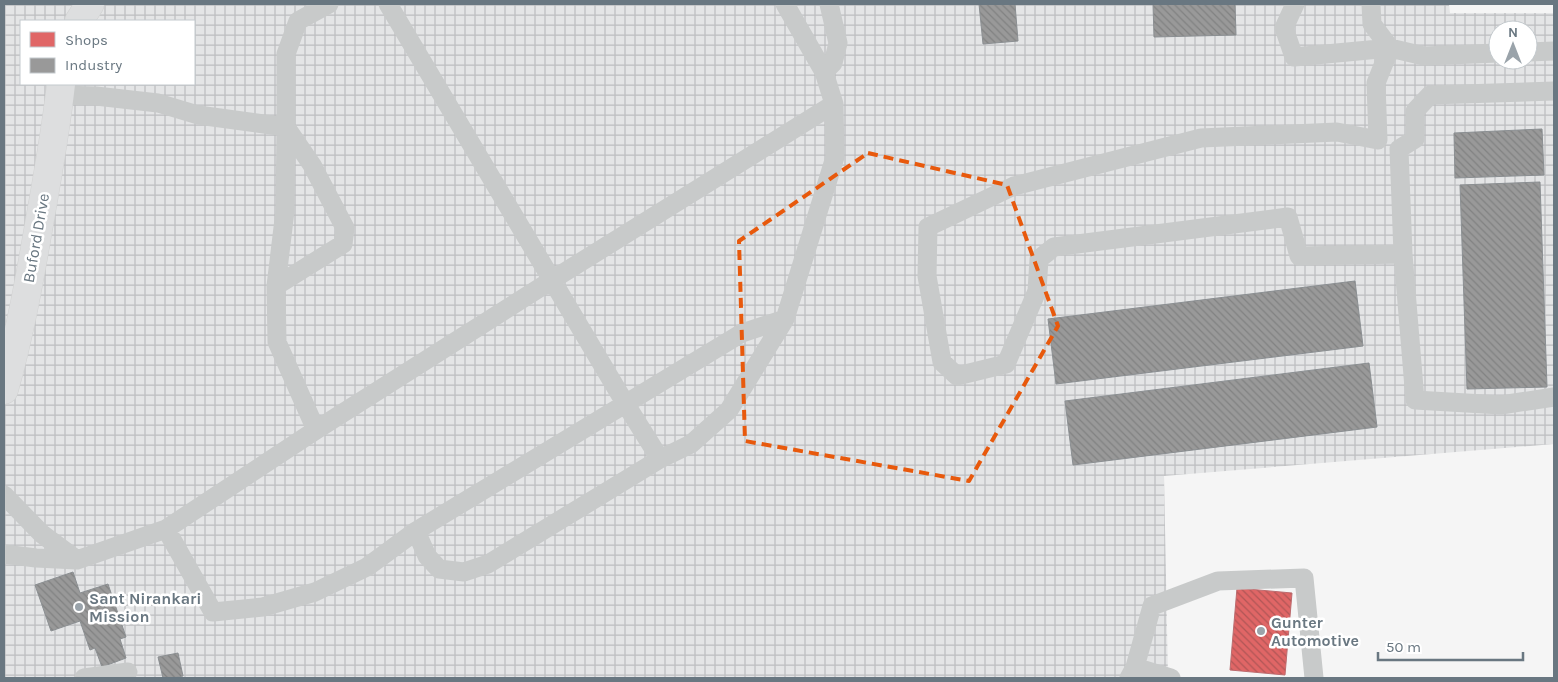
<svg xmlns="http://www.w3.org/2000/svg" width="1558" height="682" font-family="Karla,sans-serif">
  <defs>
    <pattern id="industrial-grid" width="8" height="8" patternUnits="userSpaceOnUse" patternTransform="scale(1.25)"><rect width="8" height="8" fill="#e4e5e6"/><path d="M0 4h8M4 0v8" fill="none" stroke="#bdbec0"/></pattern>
    <pattern id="shops-back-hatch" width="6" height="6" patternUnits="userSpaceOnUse" patternTransform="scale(1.25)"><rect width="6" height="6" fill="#e06666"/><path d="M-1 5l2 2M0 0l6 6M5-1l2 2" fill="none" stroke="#b05656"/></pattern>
    <pattern id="industry-back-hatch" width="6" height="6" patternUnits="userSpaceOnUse" patternTransform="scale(1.25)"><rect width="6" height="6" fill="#999"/><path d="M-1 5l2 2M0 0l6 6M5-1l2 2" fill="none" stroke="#818282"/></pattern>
  </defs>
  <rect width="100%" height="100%" fill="#f5f5f5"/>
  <path fill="url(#industrial-grid)" fill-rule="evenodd" d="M4 4H1449L1450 13H1554V444L1164 476 1168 678H4ZM21 21H194V84H21ZM1498 30H1528V60H1498Z"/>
  <path fill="url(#shops-back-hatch)" stroke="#bc6b6e" d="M1237 588 1292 593 1285 675 1230 670Z"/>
  <path fill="url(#industry-back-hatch)" stroke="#8b8f92" d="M979 4H1015L1018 41 983 44Z
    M1153 4H1235L1236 35 1154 37Z
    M1542 129 1544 175 1455 178 1454 133Z
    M1540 182 1547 387 1467 389 1460 185Z
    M1355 281 1363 346 1056 384 1048 319Z
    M1369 363 1377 427 1073 465 1065 401Z
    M73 572 80 593 108 584 126 637 120 639 126 658 102 667 95 648 90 650 80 621 51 631 35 585Z
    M178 653 183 676 173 678H163L158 657Z"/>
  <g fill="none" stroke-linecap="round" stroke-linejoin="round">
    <defs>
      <path id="highway" d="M79 21 90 4
        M4 390C20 334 30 277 40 219 48 174 56 129 61 84"/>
    </defs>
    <use href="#highway" stroke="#d1d2d2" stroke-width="29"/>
    <path stroke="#c8caca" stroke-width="19" d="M388 4 625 403 660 459 691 444 729 410 785 319 835 157 834 104
      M1295 4 1284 28 1294 57 1390 48 1376 83 1378 140 1337 132 1201 138 1014 186 928 227 927 276 942 362 957 376 1006 364 1037 291 1039 259 1054 247 1288 217 1299 256 1403 254
      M1371 4 1372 24 1390 48 1424 56 1498 53
      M1528 52 1554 51
      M824 72 833 63 838 43 829 4
      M60 95 96 96 158 103 198 115 286 127 312 165 345 228 343 244 276 286
      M1399 149 1403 254 1415 400 1501 405 1554 397
      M1399 149 1415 139V111L1430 95 1554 91
      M316 430 277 342 276 286 285 211 286 127V54L298 21 329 4
      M4 495 42 534 77 560
      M166 529 213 612 263 607 315 592 367 567 416 531 742 333 785 319
      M416 531 427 556 439 569 464 572 488 564 660 459
      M4 554 36 558 77 560 166 529 316 430 552 280 834 104 824 72 785 4
      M1135 667 1171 678
      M84 678 128 672
      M1129 678 1135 667 1152 606 1218 581 1304 578 1314 678"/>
    <use href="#highway" stroke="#dddedf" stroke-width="28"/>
  </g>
  <path fill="none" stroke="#e8590c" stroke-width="4" stroke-dasharray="10 6" stroke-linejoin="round" d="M868 153 1007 185 1058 326 969 481 745 441 739 241Z"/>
  <g fill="#9aa3aa" stroke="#fff" stroke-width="2">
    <circle cx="79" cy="607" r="5"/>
    <circle cx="1261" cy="631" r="5"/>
  </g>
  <g text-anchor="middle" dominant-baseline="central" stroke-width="5" stroke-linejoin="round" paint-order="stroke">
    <g font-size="16" fill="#697781" stroke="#fff">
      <text transform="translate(36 238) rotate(-80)">Buford Drive</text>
    </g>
    <g font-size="16" font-weight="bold" fill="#697781" stroke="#fff" text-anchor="start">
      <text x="89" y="598">Sant Nirankari<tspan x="89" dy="18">Mission</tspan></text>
      <text x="1271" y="622">Gunter<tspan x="1271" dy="18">Automotive</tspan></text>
    </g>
  </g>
  <rect width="1558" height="682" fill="none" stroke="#697781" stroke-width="10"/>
  <rect x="20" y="20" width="175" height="65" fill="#ffffff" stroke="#c3c9cd"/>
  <rect x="30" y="32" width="25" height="15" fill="#e06666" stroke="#c3c9cd"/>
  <text x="65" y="45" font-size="15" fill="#697781">Shops</text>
  <rect x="30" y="58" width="25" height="15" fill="#999999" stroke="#c3c9cd"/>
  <text x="65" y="70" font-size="15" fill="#697781">Industry</text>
  <g transform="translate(1513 45)"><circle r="24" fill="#ffffff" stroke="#c3c9cd"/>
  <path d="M0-4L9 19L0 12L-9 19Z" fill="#9aa3aa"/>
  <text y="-8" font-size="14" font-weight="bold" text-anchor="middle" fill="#697781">N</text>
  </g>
  <path d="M1378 652v8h145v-8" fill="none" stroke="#697781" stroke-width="2.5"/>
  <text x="1386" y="652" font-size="15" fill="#697781" stroke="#ffffff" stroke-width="4" paint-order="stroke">50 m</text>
</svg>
